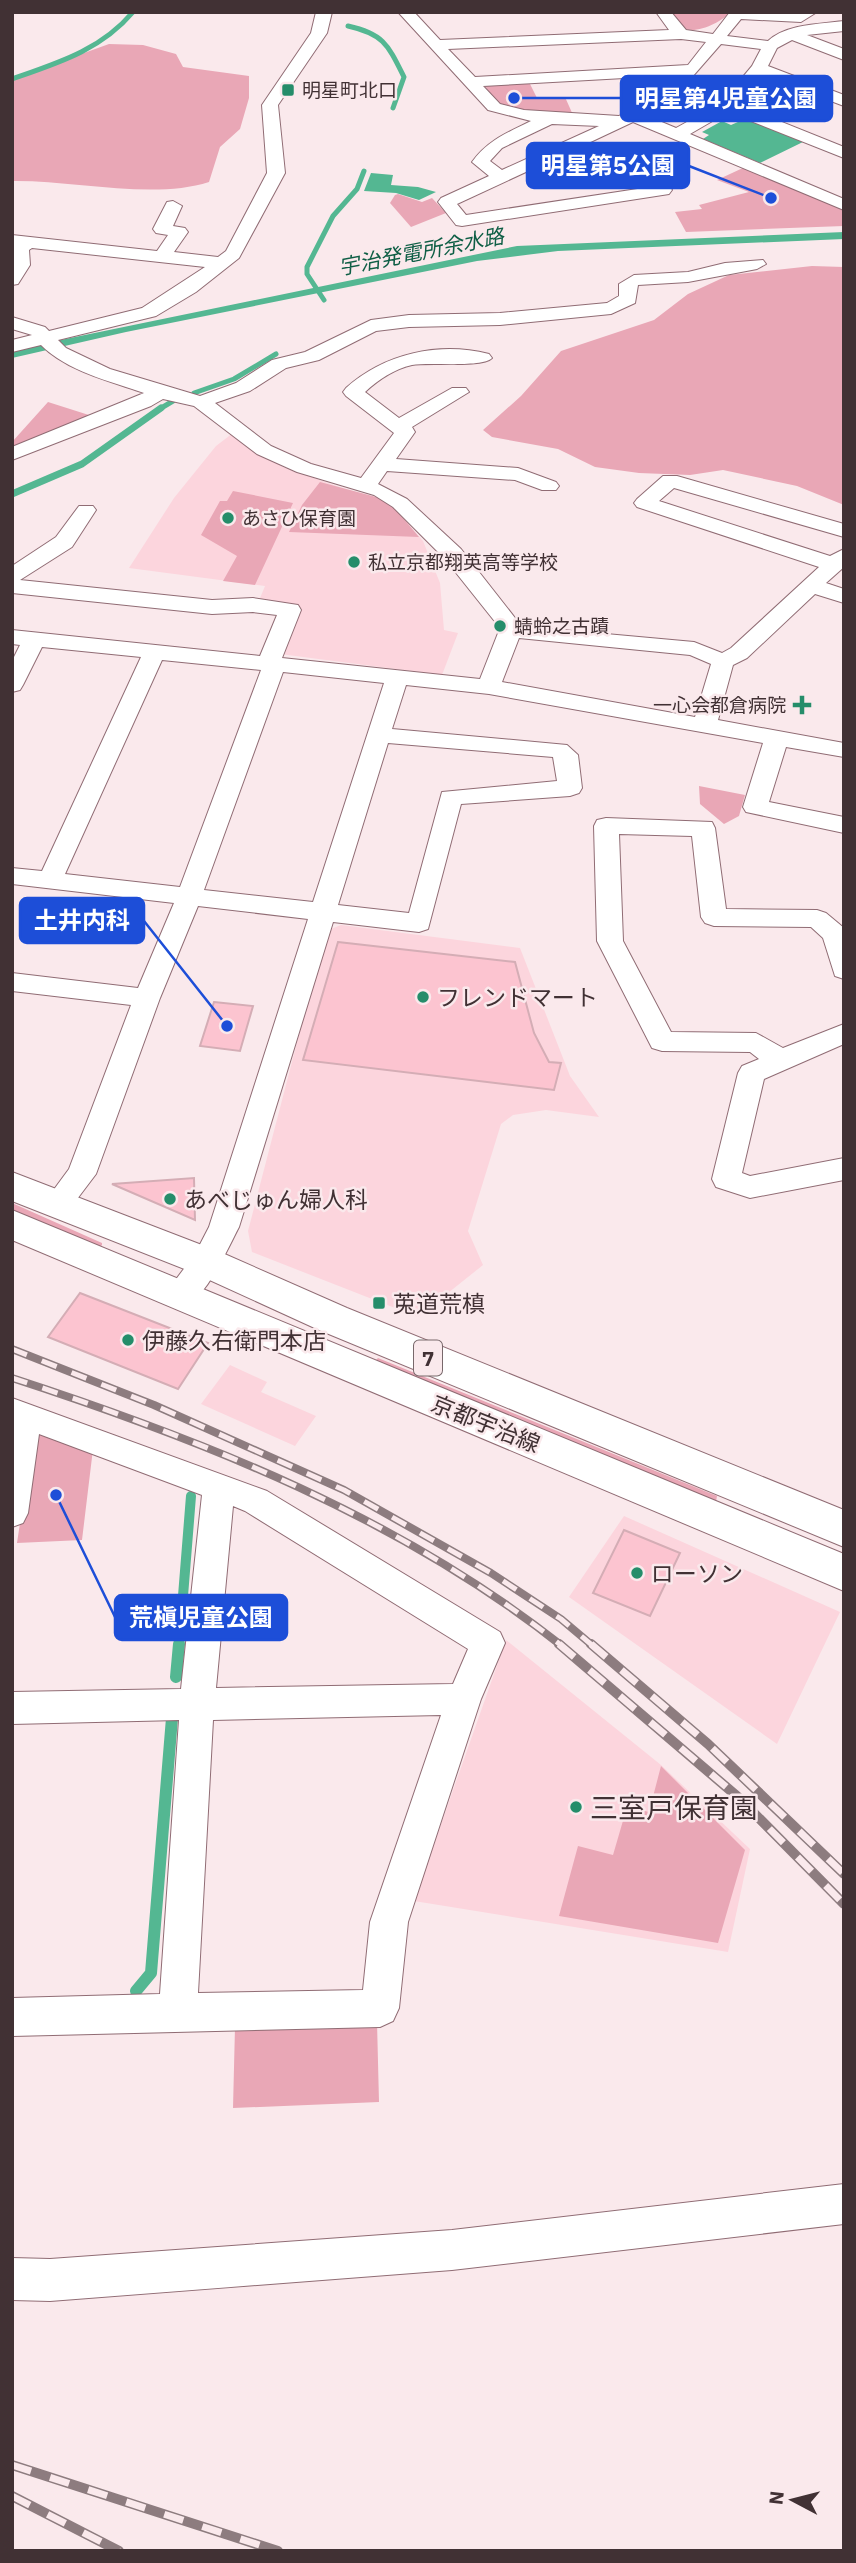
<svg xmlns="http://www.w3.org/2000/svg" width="856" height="2563" font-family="'IBM Plex Sans','Noto Sans JP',sans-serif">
  <rect width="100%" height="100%" fill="#fae9ec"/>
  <path fill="#fcd5dd" d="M233 433 283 467 393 506 423 541 440 583 444 630 458 633 442 675 280 654 298 608 258 603 265 586 129 568 174 498 216 446Z
    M341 925 520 948 570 1076 599 1117 546 1110 513 1115 501 1124 468 1231 483 1265 418 1317 252 1252 248 1231 326 931Z
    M230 1365 267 1382 261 1392 316 1416 295 1446 201 1404Z
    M624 1516 840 1612 777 1744 569 1597Z
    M506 1640 661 1765 750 1849 728 1952 414 1901Z"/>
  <path fill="#e9a7b6" d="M666 12H731C720 23 693 37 678 26 674 22 670 16 666 12Z
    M109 44 143 45 176 54 183 67 249 76V98L240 129 220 147 209 182C154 200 72 180 12 181V79Z
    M528 80 537 98 565 97 573 115C535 112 504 121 484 84Z
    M745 167 844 209V226L686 232 675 212 702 209 699 205 749 192 717 180Z
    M398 194 422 202 432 198 446 213 411 227 390 203 395 195Z
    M812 266 844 267V505L797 486 723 470 690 475 639 473 595 467 558 449 492 437 483 430 521 396 561 351 654 320 688 294 729 275Z
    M48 402 92 416 12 448V442Z
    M320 482 380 498 393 506 419 537 289 532 302 505Z
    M233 491 293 503 255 585 223 581 237 556 201 535 220 501H227Z
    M699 786 745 795 739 816 724 824 700 804Z
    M12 1203 102 1243V1245L100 1247 12 1211Z
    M378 1358 717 1496 716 1502 375 1361Z
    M34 1430 93 1449 82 1540 17 1543Z
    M661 1766 745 1850 718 1943 559 1916 578 1846 613 1855 627 1807 649 1812Z
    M377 2022 379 2102 233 2108 235 2027Z"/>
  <path fill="#54b792" d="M747 118 805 141 760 163 703 139 709 135 702 132 722 121 731 125Z
    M371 173 393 175 391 185 418 187 436 192 419 200 396 193 364 191Z
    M844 232V239L558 251 477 261 126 332 12 358V350L517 246Z"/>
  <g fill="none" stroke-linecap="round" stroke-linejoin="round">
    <path stroke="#54b792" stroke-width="5" d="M348 26C384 34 388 45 404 77L393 108
      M12 79C58 63 101 50 133 12
      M324 300 307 274V267L333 216 357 189 364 171
      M194 393 234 379 276 354
      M158 410 173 401"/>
    <path stroke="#54b792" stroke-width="7" d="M12 494 82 464 161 408"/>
    <path stroke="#54b792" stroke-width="10" d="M179 1646 191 1496"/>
    <path stroke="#54b792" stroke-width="12" d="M176 1677 179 1644
      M136 1991 151 1973 172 1718"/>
  </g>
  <path fill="#fcc4d0" stroke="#d4adb5" stroke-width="2" d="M338 942 515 962 534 1033 549 1062 561 1063 554 1090 303 1060Z
    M214 1002 253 1006 240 1051 200 1046Z
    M194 1178 195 1220 112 1184Z
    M80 1293 208 1343 178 1389 48 1337Z
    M624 1530 680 1553 650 1616 593 1593Z"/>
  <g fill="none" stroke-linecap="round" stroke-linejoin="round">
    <defs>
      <path id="street" d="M316 12H332L327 33 278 105 285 173 239 258 196 292 156 316 58 340 66 348 110 369 200 396 236 383 272 360 305 352 371 320 409 315 500 313 607 303 619 296V284L634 275 688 272 725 263 763 260 766 264 757 269 688 282 638 285 635 303 611 314 500 325 409 327 376 331 319 360 286 368 250 391 215 403 271 446 311 464 361 478 394 433 346 396 343 392 346 388C384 354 438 341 489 354L492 358C483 368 429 362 412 365 394 369 378 380 365 392L399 418 452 388H466L469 392 412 427 415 432 396 459 518 468 556 482 559 486 556 490H542L515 480 387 471 378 484 407 499 461 549 519 623 529 627 694 642 722 653 731 648 819 567 637 507 634 503 637 499 663 476H677L844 524V537L674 488 659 501 830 556 844 549V567L826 583 844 589V603L815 594 747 658 733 665 718 720 844 743V757L786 747 769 802 844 817V833L746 812 743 807 763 743 489 694 406 685 392 729 567 745 578 755 582 788 579 793 570 796 461 804 428 929 419 932 333 922 239 1227C228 1248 210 1289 191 1302 184 1307 177 1305 169 1302L165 1294 195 1254 209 1227 308 919 198 906 160 998 96 1174 68 1211 58 1214 48 1211 44 1203 69 1169 131 1005 12 991V973L138 988 174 903 12 884V868L42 871 141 657 42 647 23 685 20 690 12 692V661L20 645 12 644V630L260 656 277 615 253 612 212 614 12 593V566L56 537 79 506H93L96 510 72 547 20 580 212 600 253 598 298 605 301 610 282 658 480 679 500 628 445 559 393 507 374 495 297 472 257 454 194 406 163 399 151 406 12 460V447L144 393C109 381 67 371 41 345L12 352V340L32 335 12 329V317L45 327 49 331 142 308 205 267 32 248 29 250 30 265 18 284 12 285V235L157 251 168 235 156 233 153 229 167 202 173 201 182 206 173 226 185 228 188 232 174 252 218 257 226 251 267 173 262 105 311 33ZM519 638 690 655 711 664 695 717 502 682ZM162 660 261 670 180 887 65 874ZM283 672 384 683 313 902 204 890ZM388 743 553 757 557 781 442 792 409 913 338 905Z
        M398 12H414L440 40 669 30 656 12H671L686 30 713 34 730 12H817L801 22 741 19 727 36 768 41C786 24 820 24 844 21V31L807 35 844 49V60L792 40 777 48 768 66 844 95V106L762 75 737 104 844 147V158L728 112 690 134 844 199V210L633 122 582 146 669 186 672 190 669 194 462 226 456 225 438 202 441 198 489 176 472 162C488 140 507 133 531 121L488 110ZM681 39 706 42 688 65 475 77 448 49ZM721 44 761 49 752 66 721 103 676 128 645 115 679 92ZM678 75 667 86 619 116 524 110 500 104 483 86ZM552 124 599 126 502 170 490 161 502 148ZM569 152 644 188 466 215 457 204Z
        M606 818 712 822 715 828 726 909 817 910 826 913 844 928V979L835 976 823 938 811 927 714 926 705 923 701 917 692 836 619 834 623 941 671 1032 756 1033 783 1048 844 1024V1044L764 1079 742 1173 750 1176 844 1158V1180L750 1198 716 1187 712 1179 738 1073 742 1066 759 1059 750 1052 662 1051 652 1048 597 941 594 826 597 820Z
        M12 1398 267 1491 500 1632 505 1643 481 1699 408 1922 399 2008 393 2021 380 2027 12 2036V1998L160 1994 179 1720 12 1724V1692L181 1689 202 1495 39 1434 28 1513 23 1523 12 1527ZM233 1506 245 1511 468 1649 453 1684 216 1688ZM441 1715 370 1922 363 1990 198 1993 213 1720Z
        M844 2184V2224L452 2270 50 2301 12 2300V2258L50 2259 452 2230Z"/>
      <path id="primary" d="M12 1172 220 1252 347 1308 844 1510V1547L319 1330 192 1272 12 1201Z
        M12 1210 844 1554V1591L12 1240Z"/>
    </defs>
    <use href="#street" stroke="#906c74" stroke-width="2"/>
    <use href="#primary" stroke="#906c74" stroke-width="2"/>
    <use href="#street" fill="#fff" fill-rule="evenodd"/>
    <use href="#primary" fill="#fff" fill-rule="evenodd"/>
    <defs>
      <path id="rail-far1" d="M12 1349 154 1405 344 1490 491 1573 561 1619 593 1646
        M12 1378C206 1441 401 1518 562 1646"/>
      <path id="rail" d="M559 1644 738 1797 844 1904
        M591 1644 708 1744 844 1874
        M12 2465 278 2551
        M12 2496 119 2551"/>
    </defs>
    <use href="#rail-far1" stroke="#8d7c7f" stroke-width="8"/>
    <use href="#rail" stroke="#8d7c7f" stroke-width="10"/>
    <use href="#rail-far1" stroke="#fae9ec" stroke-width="5" stroke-dasharray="16" stroke-linecap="butt"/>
    <use href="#rail" stroke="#fae9ec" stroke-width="7" stroke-dasharray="20" stroke-linecap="butt"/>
  </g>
  <g fill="#258d6a" stroke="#fae9ec" stroke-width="2.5">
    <rect x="281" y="83" width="14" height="14" rx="3.5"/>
    <circle cx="228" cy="518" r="7"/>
    <circle cx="354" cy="562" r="7"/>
    <circle cx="500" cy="626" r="7"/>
    <path d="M798.5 694.5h7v7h7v7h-7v7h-7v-7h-7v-7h7z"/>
    <circle cx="423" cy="997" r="7"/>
    <circle cx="170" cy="1199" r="7"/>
    <rect x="372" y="1296" width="14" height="14" rx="3.5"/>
    <circle cx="128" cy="1340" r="7"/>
    <circle cx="637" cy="1573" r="7"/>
    <circle cx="576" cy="1807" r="7"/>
  </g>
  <g text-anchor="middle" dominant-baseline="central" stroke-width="5" stroke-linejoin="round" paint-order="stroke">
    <g font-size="19" fill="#413134" stroke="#fae9ec" text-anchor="start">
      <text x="302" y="90">明星町北口</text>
      <text x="242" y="518">あさひ保育園</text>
      <text x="368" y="562">私立京都翔英高等学校</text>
      <text x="514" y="626">蜻蛉之古蹟</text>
      <text x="786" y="705" text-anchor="end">一心会都倉病院</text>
    </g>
    <g font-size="21" font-style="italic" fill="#0e5e45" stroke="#fae9ec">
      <text transform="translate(421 251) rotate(-11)">宇治発電所余水路</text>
    </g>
    <rect fill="#fae9ec" stroke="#78686b" stroke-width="2" x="414" y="1340.5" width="28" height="35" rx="5"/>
    <g font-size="21" font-weight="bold" fill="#413134">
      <text x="428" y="1358">7</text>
    </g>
    <g font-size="23" fill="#413134" stroke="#fae9ec" text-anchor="start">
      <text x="437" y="997">フレンドマート</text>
      <text x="184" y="1199">あべじゅん婦人科</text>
      <text x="393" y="1303">莵道荒槙</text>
      <text x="142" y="1340">伊藤久右衛門本店</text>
      <text x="651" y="1573">ローソン</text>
    </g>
    <g font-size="23" fill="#413134" stroke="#fae9ec">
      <text transform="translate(486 1423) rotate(22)">京都宇治線</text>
    </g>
    <g font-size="28" fill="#413134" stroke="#fae9ec" text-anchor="start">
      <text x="590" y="1807">三室戸保育園</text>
    </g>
  </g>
  <path fill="none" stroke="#1d4ed8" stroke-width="2.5" d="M514 98L621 98M771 198L689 166M227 1026L144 921M56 1495L115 1617"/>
  <g fill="#1d4ed8" stroke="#fae9ec" stroke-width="2.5">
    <circle cx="514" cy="98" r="7"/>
    <circle cx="771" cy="198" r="7"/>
    <circle cx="227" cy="1026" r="7"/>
    <circle cx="56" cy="1495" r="7"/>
  </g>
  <g fill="#1d4ed8" stroke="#1d4ed8" stroke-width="2.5">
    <rect x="621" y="76" width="211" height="45" rx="7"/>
    <rect x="527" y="143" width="162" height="45" rx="7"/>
    <rect x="20" y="898" width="124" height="45" rx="7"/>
    <rect x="115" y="1595" width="172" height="45" rx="7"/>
  </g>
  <g font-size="24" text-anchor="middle" font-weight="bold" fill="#fff">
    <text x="726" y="107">明星第4児童公園</text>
    <text x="608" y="174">明星第5公園</text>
    <text x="82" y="929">土井内科</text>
    <text x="201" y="1626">荒槇児童公園</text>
  </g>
  <rect width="856" height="2563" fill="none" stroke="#413134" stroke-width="28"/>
  <g transform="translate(793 2500) rotate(277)" stroke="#fae9ec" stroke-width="5" paint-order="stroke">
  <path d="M0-5L12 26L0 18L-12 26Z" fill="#413134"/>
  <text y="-10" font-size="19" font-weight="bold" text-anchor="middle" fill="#413134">N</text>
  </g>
</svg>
